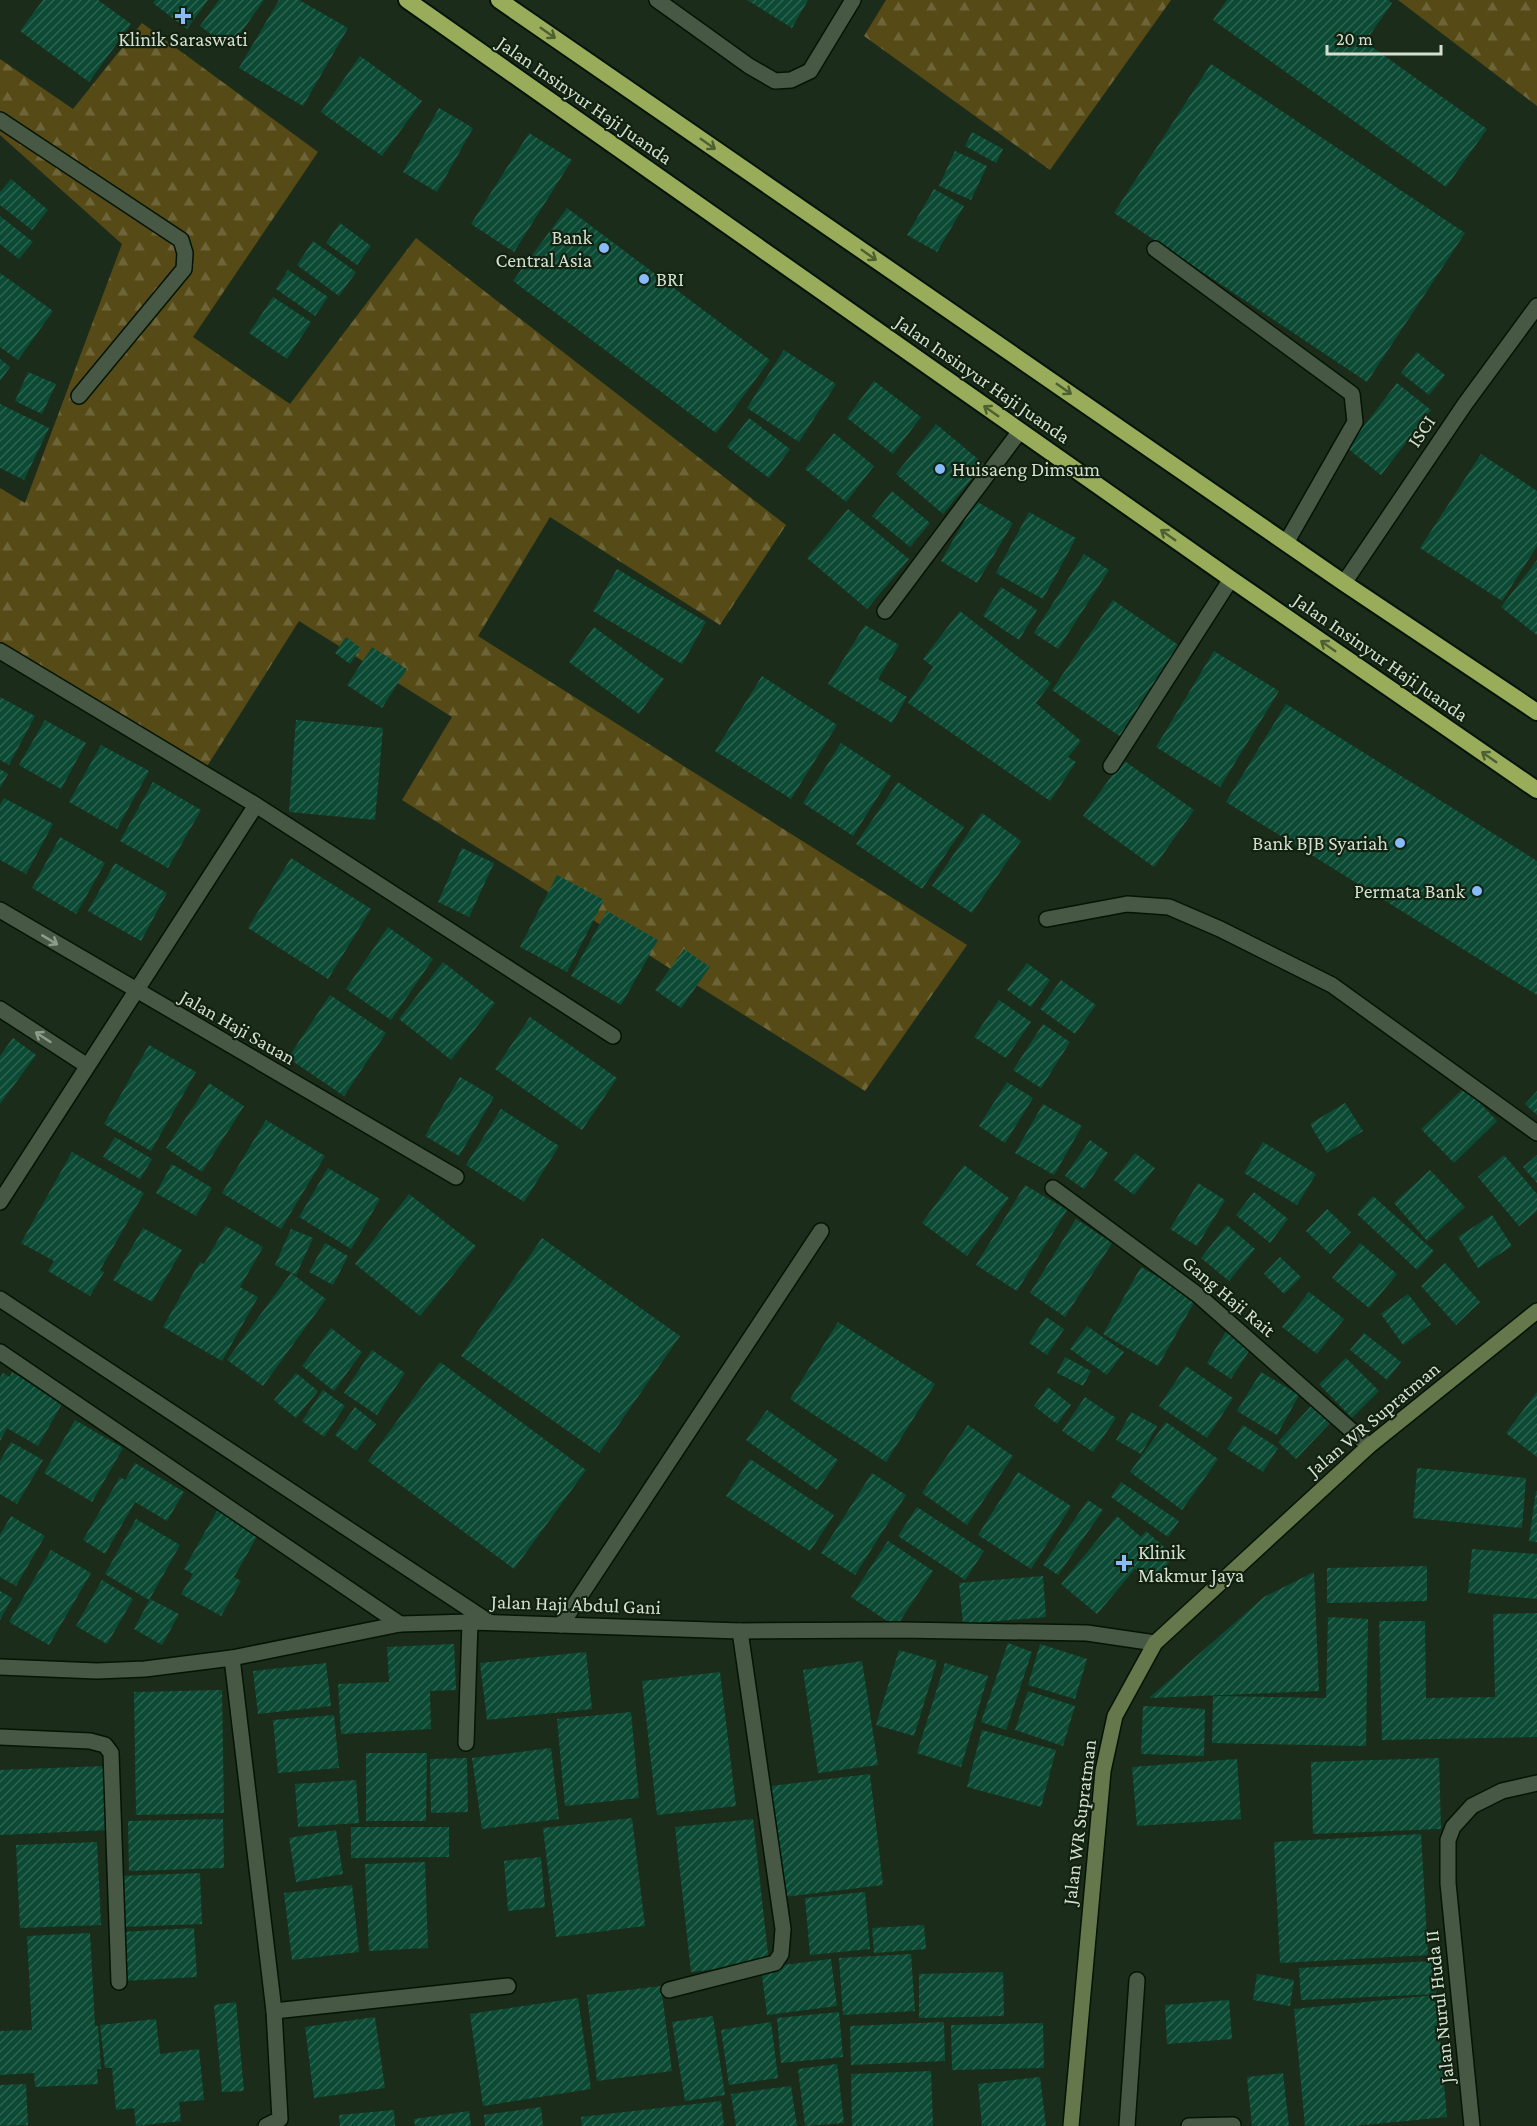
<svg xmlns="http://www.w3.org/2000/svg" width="1537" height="2126" font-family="'Crimson Pro',serif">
  <defs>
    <pattern id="forest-firs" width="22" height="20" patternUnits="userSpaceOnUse" patternTransform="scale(1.5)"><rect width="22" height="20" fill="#564a16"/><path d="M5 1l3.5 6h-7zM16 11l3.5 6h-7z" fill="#6d6437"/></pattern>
    <pattern id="building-hatch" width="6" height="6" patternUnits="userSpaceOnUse" patternTransform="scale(1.5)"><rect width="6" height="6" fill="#0b4a34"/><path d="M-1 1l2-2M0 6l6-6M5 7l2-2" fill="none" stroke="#2e6450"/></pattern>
  </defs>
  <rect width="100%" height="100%" fill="#1c2c1a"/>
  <path fill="url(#forest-firs)" d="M886 0H1171L1050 170 864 36Z
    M1398 0H1537V106Z
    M142 23 318 152 193 337 290 404 416 238 786 525 720 625 550 517 478 636 967 945 865 1091 402 800 452 717 299 621 206 768 0 652V488L25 503 122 244 0 135V59L73 109Z"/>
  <path fill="url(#building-hatch)" d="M43 0H98L131 24 89 82 20 31Z
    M155 0H208L187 29 153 3Z
    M219 0H264L230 48 200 26Z
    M279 0H299L348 28 303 106 239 68Z
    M747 0H808L792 28Z
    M1227 0H1388L1392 3 1365 42 1487 129 1446 187 1213 20Z
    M360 56 422 101 382 156 321 112Z
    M1211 64 1465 233 1367 382 1114 213Z
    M439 108 473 128 437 192 403 172Z
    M972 132 1003 149 996 163 965 146Z
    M529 133 572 160 514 252 471 224Z
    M955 151 987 166 971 200 939 186Z
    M11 179 48 210 32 230 0 205V192Z
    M934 189 964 206 937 252 907 235Z
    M567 208 770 360 716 433 513 281Z
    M0 216 33 242 19 259 0 244Z
    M340 223 371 246 357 265 326 243Z
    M313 241 356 272 339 296 297 265Z
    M288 270 328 297 315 316 276 289Z
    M0 273 53 311 18 360 0 347Z
    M273 297 311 322 287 359 249 333Z
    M784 350 836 384 799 442 747 408Z
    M1417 352 1445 375 1429 395 1401 373Z
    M0 359 10 367 0 381Z
    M28 372 56 384 42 414 15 401Z
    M874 381 921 417 893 454 847 418Z
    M1397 383 1431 410 1381 475 1347 448Z
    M0 404 49 428 24 480 0 468Z
    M749 418 790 449 769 478 727 447Z
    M936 424 984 464 943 514 896 474Z
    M834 433 874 466 846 502 805 469Z
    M1481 454 1537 491V546L1502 601 1420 548Z
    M892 491 930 523 910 547 872 516Z
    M976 501 1013 523 977 583 941 561Z
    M848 509 909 559 867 609 807 558Z
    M1029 512 1076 538 1043 599 996 573Z
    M1084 554 1109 570 1058 649 1034 633Z
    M1537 560V635L1501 607Z
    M617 569 706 622 682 664 593 611Z
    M1001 587 1037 610 1019 640 983 616Z
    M1113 600 1184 649 1124 739 1052 690Z
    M960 611 1051 683 1036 703 1081 741 1068 757 1076 762 1050 801 908 703 933 667 923 659Z
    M865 625 899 645 878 679 907 697 892 723 828 684Z
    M594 627 664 679 639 714 569 662Z
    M346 637 361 648 350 664 335 653Z
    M372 647 407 669 382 708 347 685Z
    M1214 651 1279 691 1220 787 1156 747Z
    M762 676 837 725 791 799 715 751Z
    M0 697 35 716 9 765 0 760Z
    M1286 704 1537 861V995L1226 802Z
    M45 720 86 743 61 789 19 765Z
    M296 720 383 728 375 820 289 812Z
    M841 743 891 776 853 836 803 803Z
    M101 745 149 771 117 829 69 802Z
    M1123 760 1194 810 1154 867 1083 816Z
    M0 769 8 774 0 788Z
    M153 782 201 810 168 868 120 841Z
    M898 782 964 827 922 889 856 844Z
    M4 798 53 824 26 874 0 860V805Z
    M982 813 1021 841 972 913 932 886Z
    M60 837 105 863 76 914 32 888Z
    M462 848 494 863 469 917 438 902Z
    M291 858 371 909 328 979 248 928Z
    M115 863 167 893 141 941 88 911Z
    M557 875 604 900 567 972 520 947Z
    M607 911 658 940 621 1005 571 976Z
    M388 927 433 959 391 1020 346 989Z
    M684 949 710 967 681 1008 655 990Z
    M443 962 495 1003 451 1060 399 1019Z
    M1027 963 1050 980 1031 1007 1007 990Z
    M1061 980 1096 1005 1075 1034 1040 1009Z
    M330 995 386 1033 344 1096 288 1058Z
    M999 1000 1031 1022 1006 1058 974 1037Z
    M530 1017 617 1078 582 1130 495 1069Z
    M1043 1024 1070 1042 1041 1088 1013 1070Z
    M13 1038 36 1055 0 1104V1056Z
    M149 1045 196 1072 151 1151 104 1124Z
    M460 1077 494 1097 459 1156 425 1136Z
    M1007 1082 1033 1098 1005 1143 979 1126Z
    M209 1083 244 1106 202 1172 166 1148Z
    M1465 1087 1497 1121 1454 1163 1421 1129Z
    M1537 1091V1115L1525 1104Z
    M1345 1103 1363 1131 1327 1153 1310 1124Z
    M1043 1104 1082 1126 1054 1175 1015 1153Z
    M501 1109 559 1146 524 1202 466 1165Z
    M266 1120 325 1156 281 1229 222 1193Z
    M115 1137 152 1159 140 1179 103 1157Z
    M1090 1140 1108 1153 1084 1189 1065 1176Z
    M1263 1142 1316 1174 1297 1205 1244 1173Z
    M72 1152 144 1193 100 1270 104 1272 90 1296 48 1271 54 1261 21 1243Z
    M1135 1153 1155 1168 1134 1195 1114 1180Z
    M1504 1155 1537 1194V1211L1519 1226 1478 1177Z
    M1537 1155V1183L1523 1167Z
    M172 1164 212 1188 196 1216 156 1193Z
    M964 1165 1009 1198 967 1256 922 1223Z
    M328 1168 380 1199 351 1249 299 1217Z
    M1430 1170 1465 1207 1427 1241 1394 1203Z
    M1198 1183 1225 1200 1197 1246 1170 1229Z
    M1025 1185 1067 1210 1017 1291 976 1265Z
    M1254 1192 1288 1219 1270 1243 1236 1215Z
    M409 1194 476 1246 420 1316 355 1264Z
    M1373 1196 1434 1251 1417 1270 1357 1214Z
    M1327 1209 1351 1232 1330 1254 1306 1231Z
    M1492 1215 1512 1246 1478 1268 1458 1237Z
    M1076 1219 1112 1243 1065 1317 1030 1293Z
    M1227 1225 1255 1249 1229 1281 1201 1258Z
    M226 1226 263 1247 240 1287 258 1297 222 1361 163 1327 200 1262 204 1264Z
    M143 1228 182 1250 152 1302 113 1280Z
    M291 1229 313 1238 296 1275 275 1265Z
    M542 1238 680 1336 599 1453 461 1356Z
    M325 1243 348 1256 333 1285 309 1272Z
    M1360 1243 1397 1274 1369 1308 1332 1278Z
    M1280 1257 1301 1277 1284 1294 1264 1274Z
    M1445 1263 1480 1302 1456 1325 1421 1286Z
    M1141 1267 1196 1299 1158 1366 1103 1334Z
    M291 1273 326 1299 263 1386 227 1360Z
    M1309 1292 1344 1319 1317 1354 1282 1327Z
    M1408 1294 1431 1324 1403 1345 1381 1314Z
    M1046 1317 1064 1329 1047 1355 1029 1343Z
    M838 1322 935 1384 886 1462 790 1399Z
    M1087 1326 1124 1352 1107 1375 1070 1349Z
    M331 1328 362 1352 334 1391 302 1366Z
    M1226 1331 1251 1348 1231 1379 1207 1363Z
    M1364 1333 1401 1362 1387 1380 1350 1350Z
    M372 1350 405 1373 377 1415 344 1393Z
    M1065 1357 1091 1371 1083 1386 1057 1373Z
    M1346 1358 1379 1391 1352 1418 1319 1384Z
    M440 1362 586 1470 514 1569 368 1461Z
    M1186 1366 1233 1398 1207 1438 1159 1406Z
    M12 1372 63 1402 38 1446 7 1428 0 1441V1378L3 1373 10 1377Z
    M1261 1372 1299 1395 1277 1435 1237 1411Z
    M296 1373 318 1391 296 1418 274 1400Z
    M1048 1387 1071 1405 1057 1424 1034 1406Z
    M323 1390 345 1406 324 1437 302 1421Z
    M1537 1392V1457L1506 1433Z
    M1085 1397 1116 1418 1093 1452 1062 1431Z
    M1313 1404 1332 1421 1296 1459 1278 1442Z
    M355 1407 376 1424 356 1451 335 1435Z
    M767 1410 838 1460 817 1490 746 1440Z
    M1131 1412 1157 1426 1141 1454 1116 1440Z
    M75 1420 123 1448 92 1502 44 1473Z
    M1166 1422 1218 1459 1182 1510 1130 1472Z
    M968 1425 1013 1456 967 1525 922 1493Z
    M1243 1425 1278 1448 1263 1472 1227 1449Z
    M11 1442 43 1460 17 1504 0 1494V1461Z
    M750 1459 834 1515 810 1551 726 1496Z
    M135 1463 184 1492 167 1521 135 1502 105 1554 83 1540 120 1477 125 1480Z
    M1417 1468 1526 1478 1522 1528 1413 1518Z
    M1018 1472 1071 1506 1031 1569 978 1535Z
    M872 1473 906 1495 855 1575 821 1553Z
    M1121 1482 1179 1521 1168 1537 1111 1497Z
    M1536 1491H1537V1542L1529 1541Z
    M1088 1500 1103 1510 1058 1575 1043 1565Z
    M917 1507 984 1551 965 1580 898 1536Z
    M218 1509 259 1533 234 1577 241 1581 221 1616 181 1594 193 1574 184 1569Z
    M11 1516 45 1536 16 1586 0 1577V1535Z
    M1117 1516 1141 1537 1146 1531 1174 1556 1152 1584 1135 1569 1097 1614 1061 1584Z
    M136 1519 180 1545 149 1600 105 1574Z
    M888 1541 933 1571 896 1627 851 1597Z
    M1472 1549 1537 1554V1599L1468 1593Z
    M51 1550 91 1573 49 1645 9 1622Z
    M1427 1566V1601L1327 1603V1568Z
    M1314 1572 1319 1691 1149 1698 1264 1597Z
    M1043 1576 1046 1617 963 1624 959 1583Z
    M102 1580 133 1599 107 1644 76 1626Z
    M0 1591 12 1598 0 1620Z
    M150 1599 179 1614 162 1645 134 1629Z
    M1537 1613V1737L1382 1740 1379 1621H1425L1426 1698 1495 1697 1493 1614Z
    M1328 1617 1368 1619 1366 1746 1212 1743 1213 1696 1326 1698Z
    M1008 1643 1032 1652 1006 1730 981 1722Z
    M454 1644 456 1690 430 1691 431 1729 341 1734 338 1684 389 1682 387 1647Z
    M1040 1644 1087 1659 1075 1699 1028 1685Z
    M899 1650 937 1661 914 1736 876 1725Z
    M586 1652 592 1709 487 1720 480 1663Z
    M862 1661 878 1765 818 1773 803 1670Z
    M326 1663 331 1706 258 1714 253 1671Z
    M945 1663 988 1676 961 1767 917 1753Z
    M720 1672 736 1806 657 1815 642 1681Z
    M222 1690 224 1813 136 1815 134 1692Z
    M1028 1691 1075 1706 1063 1746 1015 1730Z
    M1143 1706 1205 1709 1204 1756 1141 1754Z
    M631 1712 639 1798 565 1806 557 1719Z
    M334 1715 339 1768 278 1773 273 1720Z
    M982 1730 1056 1750 1041 1807 967 1787Z
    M551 1748 559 1819 482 1829 472 1758Z
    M366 1753H427L426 1821H366Z
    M467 1758 468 1812 431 1813 430 1759Z
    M1439 1758 1441 1829 1313 1834 1311 1762Z
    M1237 1759 1241 1819 1137 1826 1132 1767Z
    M105 1766 108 1830 0 1835V1770Z
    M870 1774 883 1885 784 1897 771 1786Z
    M356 1780 359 1823 298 1827 295 1784Z
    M632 1818 645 1926 556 1937 543 1828Z
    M223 1819 224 1868 129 1871 128 1821Z
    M753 1819 769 1963 691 1972 675 1827Z
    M351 1827H449V1857L351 1858Z
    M336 1830 343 1874 296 1882 289 1838Z
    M1421 1834 1428 1955 1280 1963 1274 1842Z
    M97 1842 101 1925 20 1928 16 1845Z
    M541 1857 545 1907 508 1911 504 1861Z
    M425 1862 428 1948 369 1951 365 1864Z
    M200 1873 202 1924 121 1927 118 1876Z
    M352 1885 359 1952 292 1960 284 1893Z
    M865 1892 870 1949 810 1955 805 1898Z
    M924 1925 926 1949 874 1953 872 1928Z
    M194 1928 197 1977 124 1981 121 1932Z
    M90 1933 95 2026H98L101 2069H97L98 2084 35 2087 34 2073 0 2075V2031L32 2030 27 1936Z
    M911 1954 915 2011 843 2015 839 1958Z
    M831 1959 837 2006 767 2015 761 1968Z
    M1434 1961 1436 1994 1301 2000 1299 1968Z
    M1003 1972 1004 2016 919 2018V1974Z
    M1257 1974 1294 1980 1290 2006 1253 2000Z
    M661 1986 672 2071 597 2081 587 1995Z
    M1436 1995 1447 2117 1353 2126H1305L1294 2009Z
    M578 1998 591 2089 483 2106 470 2014Z
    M1229 2000 1232 2039 1167 2044 1165 2005Z
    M236 2002 244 2091 222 2092 214 2005Z
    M839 2012 843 2057 781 2063 777 2018Z
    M713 2016 725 2095 685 2101 672 2022Z
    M375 2017 385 2088 314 2098 305 2027Z
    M156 2019 160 2054 199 2049 204 2100 179 2102 181 2121 136 2126 134 2108 116 2110 112 2068H105L100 2025Z
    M771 2022 778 2078 729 2085 721 2030Z
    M944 2022 945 2061 851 2065 850 2026Z
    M1043 2023 1044 2068 952 2070 951 2025Z
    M837 2064 844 2123 805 2126 798 2069Z
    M931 2071 933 2126H852L851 2074Z
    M1283 2073 1289 2126H1252L1247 2077Z
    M1040 2077 1046 2126H982L978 2084Z
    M26 2084 28 2125 0 2126V2085Z
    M791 2086 797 2126H736L731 2094Z
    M721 2101 724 2126H582L581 2117Z
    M541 2107 543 2126H485L484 2115Z
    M394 2110 395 2126H340L339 2115Z
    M469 2111 471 2126H415L414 2119Z"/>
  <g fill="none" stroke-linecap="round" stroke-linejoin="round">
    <defs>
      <path id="service" d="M0 120 181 240 185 253 184 269 79 396
        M1155 249 1352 394 1355 422 1286 543
        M1111 766 1231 579
        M274 2011 508 1986
        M1127 2126 1137 1980
        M1189 2126 1233 2125"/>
      <path id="minor" d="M657 0 749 66 775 81 791 80 810 71 853 0
        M1344 583 1465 404 1537 306
        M885 611 1020 431
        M0 651 256 805 613 1036
        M0 910 456 1177
        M1047 919 1127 904 1169 907 1220 929 1332 985 1537 1133
        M0 1009 86 1065
        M1053 1188 1198 1295 1369 1446
        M0 1202 256 805
        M0 1299 489 1622
        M0 1352 400 1624
        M561 1625 821 1231
        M232 1658 274 2011 280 2119 266 2126
        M0 1737 90 1741 105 1745 111 1753 119 1982
        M466 1743 470 1622
        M669 1990 775 1963 781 1954 783 1929 740 1631
        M1472 2126 1448 1883V1840L1453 1827 1472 1806 1502 1791 1537 1783"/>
      <path id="tertiary" d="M0 1667 97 1671 145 1669 232 1658 400 1624 470 1622 740 1631 900 1630 1087 1633 1155 1643"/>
      <path id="secondary" d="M1071 2126 1103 1771 1115 1716 1155 1643 1369 1446 1537 1311"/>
      <path id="trunk" d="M407 0 1231 579 1537 790
        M499 0 1344 583 1537 712"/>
    </defs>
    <use href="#service" stroke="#051404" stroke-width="18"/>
    <use href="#minor" stroke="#051404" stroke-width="18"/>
    <use href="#tertiary" stroke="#051404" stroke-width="18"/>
    <use href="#secondary" stroke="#051404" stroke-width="18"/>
    <use href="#trunk" stroke="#051404" stroke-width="20"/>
    <use href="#service" stroke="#475945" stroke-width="15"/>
    <use href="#minor" stroke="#475945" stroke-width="15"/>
    <use href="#tertiary" stroke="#475945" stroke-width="15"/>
    <use href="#secondary" stroke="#65784c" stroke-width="15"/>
    <use href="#trunk" stroke="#98ac59" stroke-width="16"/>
  </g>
  <defs><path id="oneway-shaft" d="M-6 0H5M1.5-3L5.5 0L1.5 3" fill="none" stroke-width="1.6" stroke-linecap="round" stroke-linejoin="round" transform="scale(1.5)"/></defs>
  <g stroke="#4e6031">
    <use href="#oneway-shaft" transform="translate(548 33) rotate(35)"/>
    <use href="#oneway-shaft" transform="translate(708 144) rotate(35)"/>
    <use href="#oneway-shaft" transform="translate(869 255) rotate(35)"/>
    <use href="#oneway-shaft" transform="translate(1064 389) rotate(35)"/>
    <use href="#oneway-shaft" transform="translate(991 411) rotate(-145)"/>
    <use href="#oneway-shaft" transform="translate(1168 535) rotate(-145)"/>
    <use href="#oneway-shaft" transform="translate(1328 646) rotate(-145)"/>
    <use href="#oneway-shaft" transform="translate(1489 757) rotate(-145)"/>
  </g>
  <g stroke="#8e9c8c">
    <use href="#oneway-shaft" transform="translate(50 940) rotate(31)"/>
    <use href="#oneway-shaft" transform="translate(43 1037) rotate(-147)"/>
  </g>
  <g fill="#88bafc" stroke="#122210" stroke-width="2">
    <path d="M180 7h6v6h6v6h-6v6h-6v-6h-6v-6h6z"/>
    <circle cx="604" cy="248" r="6"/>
    <circle cx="644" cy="279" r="6"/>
    <circle cx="940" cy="469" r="6"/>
    <circle cx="1400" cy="843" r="6"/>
    <circle cx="1477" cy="891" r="6"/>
    <path d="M1121 1554h6v6h6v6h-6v6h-6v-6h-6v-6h6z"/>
  </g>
  <g text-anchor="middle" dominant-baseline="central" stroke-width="4.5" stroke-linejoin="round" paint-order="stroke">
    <g font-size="20" fill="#d4dfd2" stroke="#122210" text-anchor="end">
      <text x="183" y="39" text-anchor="middle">Klinik Saraswati</text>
      <text x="592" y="237">Bank<tspan x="592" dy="23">Central Asia</tspan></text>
      <text x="656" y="279" text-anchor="start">BRI</text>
      <text x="952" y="469" text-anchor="start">Huisaeng Dimsum</text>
      <text x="1388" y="843">Bank BJB Syariah</text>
      <text x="1465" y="891">Permata Bank</text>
      <text x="1138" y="1552" text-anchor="start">Klinik<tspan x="1138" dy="23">Makmur Jaya</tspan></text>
    </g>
    <g font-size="20" fill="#d4dfd2" stroke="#122210">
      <text transform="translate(585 100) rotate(35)">Jalan Insinyur Haji Juanda</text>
      <text transform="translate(983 379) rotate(35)">Jalan Insinyur Haji Juanda</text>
      <text transform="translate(1421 431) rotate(-56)">ISCI</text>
      <text transform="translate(1381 657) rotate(35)">Jalan Insinyur Haji Juanda</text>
      <text transform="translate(238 1027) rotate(30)">Jalan Haji Sauan</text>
      <text transform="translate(1229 1296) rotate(40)">Gang Haji Rait</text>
      <text transform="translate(1373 1419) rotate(-40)">Jalan WR Supratman</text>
      <text transform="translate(576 1604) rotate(2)">Jalan Haji Abdul Gani</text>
      <text transform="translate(1079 1822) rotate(-83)">Jalan WR Supratman</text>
      <text transform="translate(1439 2007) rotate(-96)">Jalan Nurul Huda II</text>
    </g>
  </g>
  <path d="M1327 45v9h114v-9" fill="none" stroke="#d4dfd2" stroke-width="3"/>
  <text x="1336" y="45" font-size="18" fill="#d4dfd2" stroke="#122210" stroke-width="4.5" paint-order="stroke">20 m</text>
</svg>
